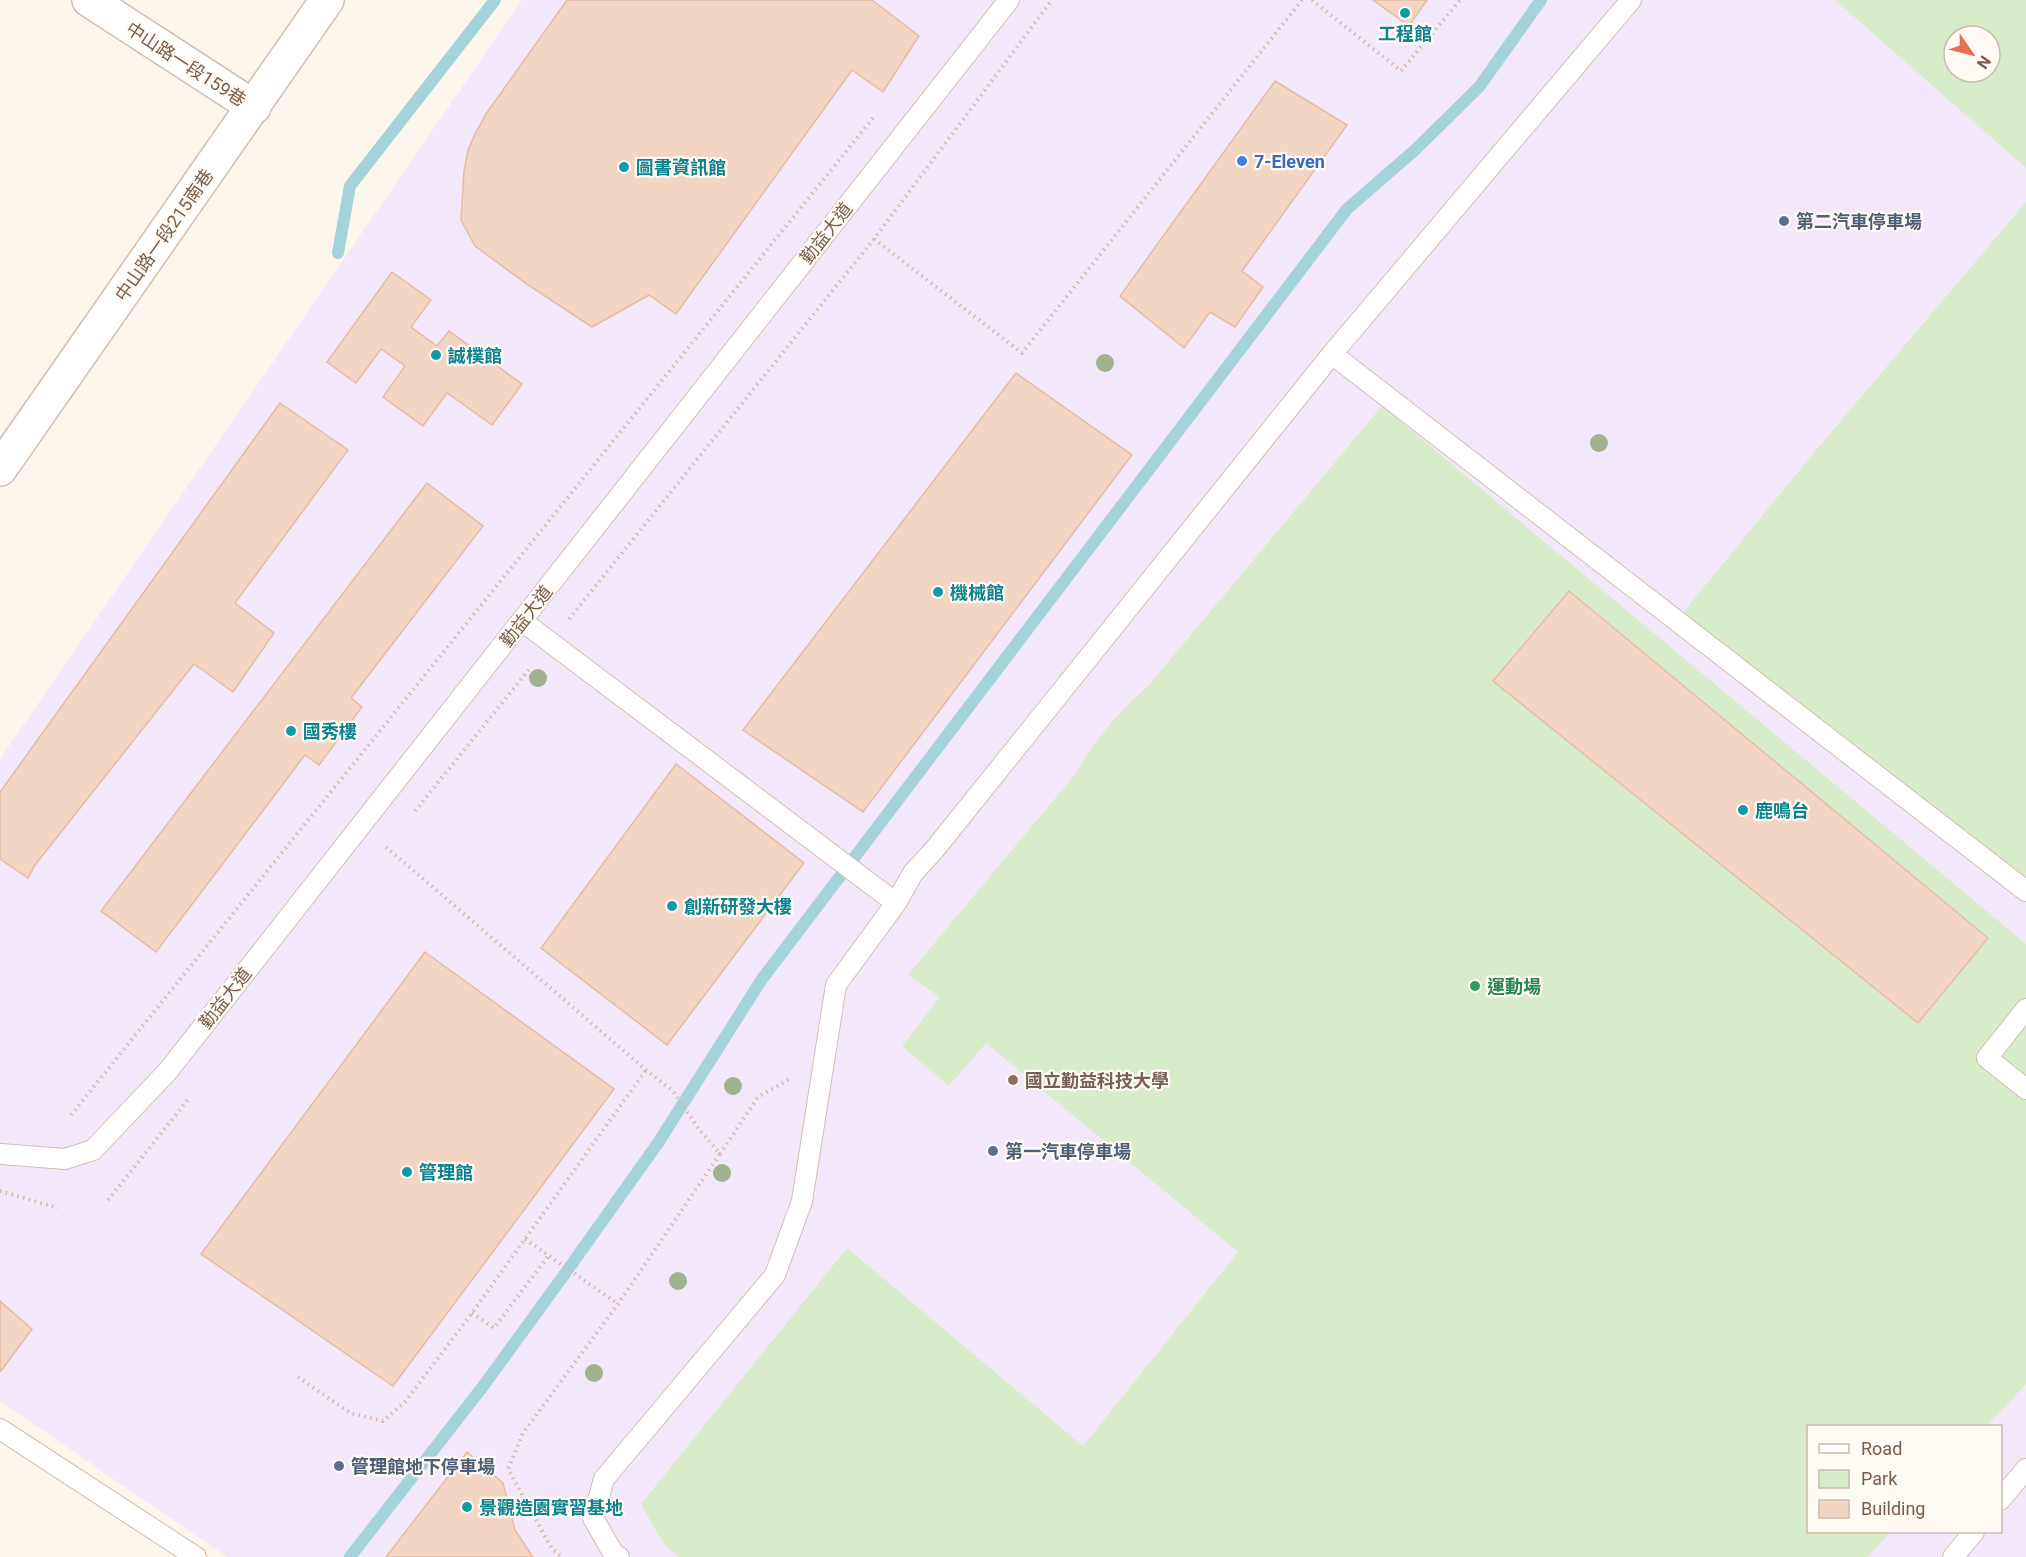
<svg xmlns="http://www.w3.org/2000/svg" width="2026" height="1557" font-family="Roboto,'Noto Sans TC',sans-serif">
  <rect width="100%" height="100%" fill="#fdf6ec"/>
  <path fill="#f3e8fa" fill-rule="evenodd" d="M522 0H2026V1557H227L0 1401V759ZM1954 36H1990V72H1954ZM1808 1426H2000V1532H1808Z"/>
  <path fill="#d8ecc9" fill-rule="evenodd" d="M1835 0H2026V168ZM1954 36H1990V72H1954Z
    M2026 202V891L1677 620 1812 455Z
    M1382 406 2026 944V1384L1987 1426H1808V1532H1891L1867 1557H679L663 1543 641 1504 847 1248 1083 1446 1238 1252 986 1043 949 1086 902 1046 940 997 908 975 1077 772C1095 738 1121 710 1149 685Z"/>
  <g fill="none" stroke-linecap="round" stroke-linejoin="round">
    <path stroke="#a5d3da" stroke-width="12" d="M338 253 350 186 495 0
      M350 1557 484 1385 564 1275 658 1143 762 979 1347 209 1415 150 1479 87 1541 0"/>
  </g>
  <path fill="#f3d5c3" stroke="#e6bba3" stroke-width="1.5" d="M567 0H872L919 36 883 92 852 70 676 314 649 295 592 327 528 285 475 246 461 220 464 171 468 150 475 134 486 114Z
    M1373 0H1427L1409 26Z
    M1275 81 1347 125 1242 271 1263 287 1235 327 1210 312 1184 348 1120 296Z
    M392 272 431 300 411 327 437 346 449 331 522 384 492 425 447 393 423 426 383 397 405 366 381 349 356 383 327 362Z
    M1016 373 1132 455 863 812 743 730Z
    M280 403 348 450 235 603 274 633 233 692 194 664 35 865 28 878 0 859V792Z
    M427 483 483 526 351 698 362 707 319 765 305 755 156 952 101 911Z
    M1569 591 1988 938 1918 1023 1493 681Z
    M676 764 804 863 667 1045 541 948Z
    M425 952 614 1089 393 1386 201 1254Z
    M0 1301 32 1329 1 1371 0 1370Z
    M467 1452 503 1483 515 1530 533 1557H386Z"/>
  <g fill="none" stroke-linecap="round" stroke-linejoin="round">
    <defs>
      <path id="lane" d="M1332 354 2026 891
        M522 621 896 903
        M2026 1009 1987 1058 2026 1089
        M0 1154 65 1159 93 1150 168 1071 1009 0
        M0 1429 196 1557
        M2000 1500 2026 1469
        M619 1557 613 1553 593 1518 604 1479 775 1275 802 1201 836 985 896 903 913 873 935 849 1332 354 1631 0
        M1953 1557 1974 1532"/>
      <path id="street" d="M89 0 254 107
        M0 469 327 0"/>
    </defs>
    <use href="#lane" stroke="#d1beb0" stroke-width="22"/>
    <use href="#street" stroke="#d1beb0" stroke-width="36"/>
    <path stroke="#d9b8a5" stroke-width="4" stroke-dasharray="1.5 4.5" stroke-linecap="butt" d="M1312 0 1401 71 1460 0
      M874 239 1022 353 1302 0
      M569 619 874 239 1052 0
      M415 811 531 667
      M386 847 646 1070 673 1091 698 1128 720 1154 618 1304 523 1433 508 1469 552 1549 562 1557
      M71 1115 873 118
      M720 1154 758 1097 790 1079
      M0 1191 58 1208
      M108 1200 190 1097
      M525 1239 618 1304
      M472 1313 494 1328 549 1255
      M298 1377 350 1413 383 1421 405 1402 472 1313 646 1070"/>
    <use href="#lane" stroke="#fff" stroke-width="20"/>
    <use href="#street" stroke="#fff" stroke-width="33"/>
  </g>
  <g fill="#a0b28e">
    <circle cx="1105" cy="363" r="9"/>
    <circle cx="1599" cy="443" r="9"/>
    <circle cx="538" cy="678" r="9"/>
    <circle cx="733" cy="1086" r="9"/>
    <circle cx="722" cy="1173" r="9"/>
    <circle cx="678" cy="1281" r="9"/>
    <circle cx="594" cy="1373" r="9"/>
  </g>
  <g fill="#0f9aa8" stroke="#fffaf3" stroke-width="2">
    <circle cx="1405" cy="13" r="6"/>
    <circle cx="624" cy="167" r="6"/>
    <circle cx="436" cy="355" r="6"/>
    <circle cx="938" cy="592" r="6"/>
    <circle cx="291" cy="731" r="6"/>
    <circle cx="1743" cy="810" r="6"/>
    <circle cx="672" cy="906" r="6"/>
    <circle cx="407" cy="1172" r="6"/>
    <circle cx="467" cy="1507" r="6"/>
  </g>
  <circle fill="#3f7fe0" stroke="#fffaf3" stroke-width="2" cx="1242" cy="161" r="6"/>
  <g fill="#5c6f8a" stroke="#fffaf3" stroke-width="2">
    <circle cx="1784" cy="221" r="6"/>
    <circle cx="993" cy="1151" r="6"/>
    <circle cx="339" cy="1466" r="6"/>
  </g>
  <circle fill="#2e9e5b" stroke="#fffaf3" stroke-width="2" cx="1475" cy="986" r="6"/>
  <circle fill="#8d6e63" stroke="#fffaf3" stroke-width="2" cx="1013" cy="1080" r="6"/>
  <g text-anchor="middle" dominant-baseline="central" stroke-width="4.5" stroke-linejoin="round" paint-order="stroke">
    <g font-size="18" font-weight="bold" fill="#0d838f" stroke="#fffaf3" text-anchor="start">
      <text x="1405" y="33" text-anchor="middle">工程館</text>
      <text x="636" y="167">圖書資訊館</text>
      <text x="448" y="355">誠樸館</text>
      <text x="950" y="592">機械館</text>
      <text x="303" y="731">國秀樓</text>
      <text x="1755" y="810">鹿鳴台</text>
      <text x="684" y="906">創新研發大樓</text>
      <text x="419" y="1172">管理館</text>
      <text x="479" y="1507">景觀造園實習基地</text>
    </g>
    <g font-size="18" fill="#7a5c4d" stroke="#fffaf3">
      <text transform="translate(186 64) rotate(33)">中山路一段159巷</text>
      <text transform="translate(826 233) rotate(-52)">勤益大道</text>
      <text transform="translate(164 235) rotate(-55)">中山路一段215南巷</text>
      <text transform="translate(526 616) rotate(-52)">勤益大道</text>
      <text transform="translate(225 998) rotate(-52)">勤益大道</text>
    </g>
    <g font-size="18" font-weight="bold" fill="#366cbe" stroke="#fffaf3" text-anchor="start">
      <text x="1254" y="161">7-Eleven</text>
    </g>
    <g font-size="18" font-weight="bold" fill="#4e5e75" stroke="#fffaf3" text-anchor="start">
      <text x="1796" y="221">第二汽車停車場</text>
      <text x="1005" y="1151">第一汽車停車場</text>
      <text x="351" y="1466">管理館地下停車場</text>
    </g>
    <g font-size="18" font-weight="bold" fill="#27864d" stroke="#fffaf3" text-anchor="start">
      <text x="1487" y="986">運動場</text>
    </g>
    <g font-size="18" font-weight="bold" fill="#785e54" stroke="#fffaf3" text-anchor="start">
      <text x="1025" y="1080">國立勤益科技大學</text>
    </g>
  </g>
  <rect x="1807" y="1425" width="195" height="108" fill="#fffaf3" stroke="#cabbb1" stroke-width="1.5"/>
  <rect x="1819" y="1444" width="30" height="9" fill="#ffffff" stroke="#cabbb1" stroke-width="1.5"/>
  <text x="1861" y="1455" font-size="18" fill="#7a5c4d">Road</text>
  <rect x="1819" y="1470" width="30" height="18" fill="#d8ecc9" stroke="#cabbb1" stroke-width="1.5"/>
  <text x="1861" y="1485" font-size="18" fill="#7a5c4d">Park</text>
  <rect x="1819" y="1500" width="30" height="18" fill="#f3d5c3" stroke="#cabbb1" stroke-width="1.5"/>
  <text x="1861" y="1515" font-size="18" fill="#7a5c4d">Building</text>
  <g transform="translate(1972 54) rotate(125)"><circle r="28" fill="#fffaf3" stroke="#cabbb1" stroke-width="1.5"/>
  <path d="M0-4.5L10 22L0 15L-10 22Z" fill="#e76f51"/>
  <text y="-9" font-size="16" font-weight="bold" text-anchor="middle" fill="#7a5c4d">N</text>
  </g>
</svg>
